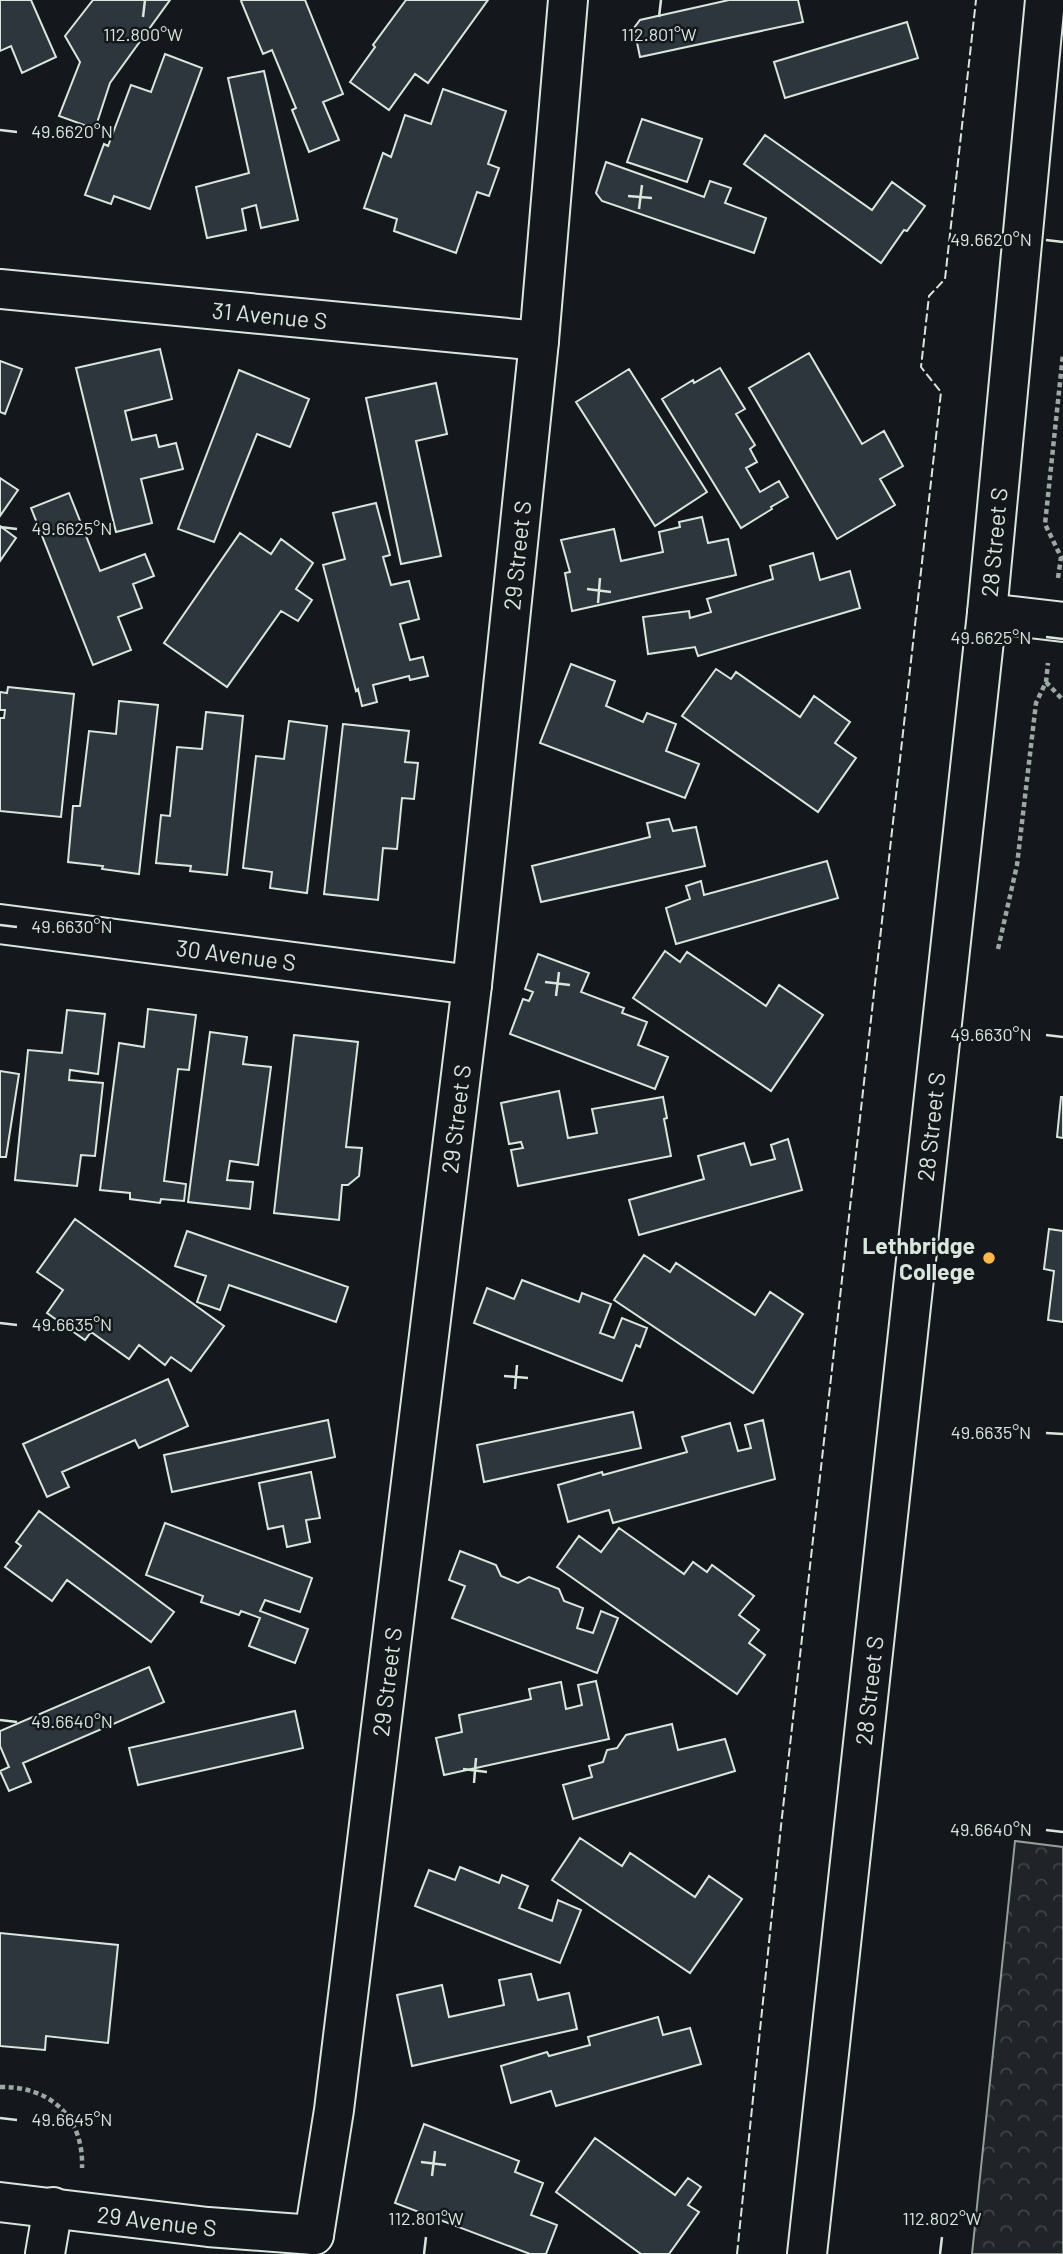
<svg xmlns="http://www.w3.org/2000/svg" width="1063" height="2254" font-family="Barlow,sans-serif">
  <defs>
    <pattern id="park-crowns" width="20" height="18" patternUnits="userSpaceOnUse" patternTransform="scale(1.75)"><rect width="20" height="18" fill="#202428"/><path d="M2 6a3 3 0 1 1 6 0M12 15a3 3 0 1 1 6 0" fill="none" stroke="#404447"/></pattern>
  </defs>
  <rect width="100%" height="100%" fill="#14181c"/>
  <path fill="url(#park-crowns)" stroke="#939e99" stroke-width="2" d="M1015 1841 1063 1847V2254H972Z"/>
  <path fill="#2c363c" stroke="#d8e6dc" stroke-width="2" d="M0 0H31L56 57 22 73 11 46 0 51Z
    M93 0H170L110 83 95 129 59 116 80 62 65 36Z
    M243 0H305L343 94 323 102 339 140 309 152 292 110 296 108 272 50 263 54 241 1Z
    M406 0H488L428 83 415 74 389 110 350 82 375 47 373 45Z
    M729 0H798L803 22 640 57 634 28 640 20Z
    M907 22 918 58 785 98 774 62Z
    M165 54 202 68 150 209 114 196 111 204 85 195 104 144 108 146 131 85 151 92Z
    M264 71 298 220 261 228 256 205 242 209 246 230 207 238 196 187 249 173 228 78Z
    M443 89 506 111 488 164 499 168 489 196 477 192 456 253 394 231 397 219 364 208 383 153 391 157 405 115 431 124Z
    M642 119 702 139 687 182 627 162Z
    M765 135 872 210 892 182 925 206 907 231 904 230 881 263 744 164Z
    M606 162 704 197 710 181 731 188 725 203 766 218 754 253 602 201 596 193Z
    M160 349 172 399 125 411 132 440 156 435 159 447 176 443 183 469 141 479 152 523 116 532 76 368Z
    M809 353 862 444 884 431 903 466 880 479 895 505 837 539 749 388Z
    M0 361 22 369 5 414 0 412Z
    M720 368 745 409 736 414 755 445 750 449 757 462 746 468 760 492 779 481 788 497 771 507 772 509 741 528 662 399 693 380 694 383Z
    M629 369 707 492 655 526 576 402Z
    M239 370 309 399 290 447 257 434 214 542 178 529Z
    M436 383 447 434 416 441 441 556 401 564 366 398Z
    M0 478 18 490 0 516Z
    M69 493 100 571 145 554 154 576 133 584 142 608 118 617 131 650 93 665 31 508Z
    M376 503 390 555 383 557 391 585 409 581 419 619 400 624 410 660 423 657 428 676 410 680 409 676 373 685 377 702 362 706 358 689 356 691 323 565 345 559 333 513Z
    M702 517 708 543 728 539 736 575 572 611 565 573 570 572 561 540 614 529 621 561 663 552 659 532 680 527 679 522Z
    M0 526 16 538 0 561Z
    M240 533 271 554 281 539 313 563 296 589 312 600 298 621 281 611 227 687 164 643Z
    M813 553 820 580 850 571 860 608 698 656 695 647 648 654 643 617 689 611 690 618 711 612 707 599 773 579 770 566Z
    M571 664 615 681 606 706 643 722 647 713 676 724 666 751 699 764 685 798 540 743Z
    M716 669 731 679 736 672 800 717 814 696 850 722 835 743 856 758 818 812 682 716Z
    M8 687 74 694 61 817 0 811V718H4L5 710H0V692L7 693Z
    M119 701 158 705 139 874 102 869 103 866 68 862 73 806H80L89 731 116 734Z
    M206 712 243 716 227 875 190 871 191 866 156 863 161 815 170 816 177 747 202 749Z
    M289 721 327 726 307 893 270 888 272 872 243 868 256 756 284 759Z
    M343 724 409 731 405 762 418 763 414 799 402 798 397 849 383 848 378 900 324 894Z
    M669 819 673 831 696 827 705 866 541 902 532 866 650 837 647 823Z
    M827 861 838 898 676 944 666 908 690 899 686 886 701 881 704 895Z
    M665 951 680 962 687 952 766 1006 779 985 823 1015 771 1091 633 998Z
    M538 954 589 973 581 992 624 1008 622 1013 647 1022 638 1045 668 1057 655 1089 510 1034 523 999 529 1001 533 992 525 989Z
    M148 1009 196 1015 189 1070 178 1069 164 1181 186 1184 184 1201 161 1199 160 1203 130 1199V1193L100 1190 119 1043 144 1047Z
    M67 1010 105 1014 98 1074 70 1070 69 1080 103 1083 95 1156 81 1155 77 1186 15 1180 28 1050 62 1053Z
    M210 1032 247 1037 243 1064 271 1067 258 1165 230 1161 227 1180 253 1182 250 1209 188 1202Z
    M294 1035 358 1042 346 1147 362 1148 359 1176 348 1185H342L339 1220 274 1213Z
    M0 1071 19 1074 6 1157H0Z
    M559 1091 568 1138 597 1133 592 1109 663 1097 667 1118 664 1119 671 1156 518 1186 511 1150 523 1148 521 1142 509 1144 501 1103Z
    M1061 1097H1063V1138L1057 1137Z
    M788 1139 802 1190 639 1235 629 1200 704 1179 698 1156 744 1143 751 1165 775 1159 771 1145Z
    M75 1219 224 1326 191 1371 171 1357 165 1365 139 1345 129 1359 91 1332 85 1340 47 1313 63 1290 37 1272Z
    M1049 1229 1063 1231V1322L1048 1320 1054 1271 1044 1269Z
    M187 1231 348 1287 336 1322 229 1285 220 1310 197 1302 206 1276 175 1266Z
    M644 1255 670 1272 676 1263 755 1315 770 1292 803 1314 753 1393 614 1300Z
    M522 1280 579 1302 582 1293 611 1304 600 1333 614 1338 622 1318 647 1328 640 1347 636 1345 622 1381 474 1323 487 1288 514 1299Z
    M168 1379 188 1426 139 1448 135 1440 62 1472 69 1487 47 1497 23 1444Z
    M633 1412 641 1448 484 1482 477 1445Z
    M328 1420 335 1457 172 1492 164 1455Z
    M763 1420 775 1479 613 1523 609 1510 568 1522 558 1485 602 1472 603 1475 687 1452 682 1437 730 1423 738 1451 751 1448 745 1425Z
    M311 1472 320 1518 306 1520 310 1542 287 1547 283 1526 268 1529 259 1483Z
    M39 1511 174 1612 151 1642 67 1580 52 1601 5 1567 21 1546 16 1542Z
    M165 1523 312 1578 300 1612 265 1600 260 1611 308 1629 295 1663 249 1646 260 1618 241 1611 239 1615 201 1602 203 1596 146 1575Z
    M619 1528 684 1574 693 1562 707 1572 712 1565 754 1596 739 1615 759 1630 749 1643 765 1655 737 1694 557 1567 579 1536 601 1552Z
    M460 1551 496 1565 501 1576 518 1583 529 1577 559 1589 564 1601 583 1608 577 1628 593 1633 601 1611 618 1618 597 1673 452 1618 465 1586 449 1580Z
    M149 1667 164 1702 23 1763 31 1782 9 1791 0 1771 9 1767 0 1746V1731Z
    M596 1681 609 1739 444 1775 436 1738 462 1732 459 1715 531 1699 529 1689 561 1682 566 1709 582 1705 578 1685Z
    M295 1711 303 1748 138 1785 129 1748Z
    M672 1724 678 1750 725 1739 735 1771 573 1819 563 1785 592 1777 589 1766 603 1762 607 1750 617 1748 626 1735Z
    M580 1838 622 1866 630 1853 695 1897 709 1876 742 1899 690 1973 552 1880Z
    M460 1867 499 1883 502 1875 528 1886 519 1908 552 1921 558 1900 581 1910 560 1963 415 1906 429 1870 455 1880Z
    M0 1933 118 1945 108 2043 46 2036 45 2050 0 2046Z
    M531 1974 538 2000 569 1993 577 2029 412 2066 397 1995 442 1985 449 2017 504 2005 499 1980Z
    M658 2017 663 2035 690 2028 701 2064 556 2106 551 2091 511 2103 501 2066 547 2052 549 2056 590 2045 588 2037Z
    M424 2124 519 2161 515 2172 543 2183 531 2215 557 2225 546 2254H530L395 2203Z
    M595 2138 675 2195 688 2178 701 2187 688 2205 699 2212 669 2254H641L556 2192Z"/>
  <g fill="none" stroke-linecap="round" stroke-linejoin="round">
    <defs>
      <g id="minor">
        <path id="s1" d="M0 289 539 341"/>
        <path d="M987 613 1063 622"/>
        <path id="s2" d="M0 924 472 985"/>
        <path id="s3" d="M0 2202 208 2227 314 2235"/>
        <path id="s4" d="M314 2235 334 2110 472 985 539 341 568 0"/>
        <path d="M45 2254 53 2207"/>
        <path id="s5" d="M807 2254 987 613 1045 0"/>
      </g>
    </defs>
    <use href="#minor" stroke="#d8e6dc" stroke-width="42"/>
    <path stroke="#9da8a2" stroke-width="4.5" stroke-dasharray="5 3.5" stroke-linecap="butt" d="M1058 578 1061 557 1045 524 1063 354
      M1046 682 1063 700
      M998 949 1017 865 1036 703 1046 682 1048 663
      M0 2087C50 2086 84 2117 82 2168"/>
    <use href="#minor" stroke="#14181c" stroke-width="38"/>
    <path stroke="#d8e6dc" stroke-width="2" stroke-dasharray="9 3.5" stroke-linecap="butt" d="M737 2254 781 1826 941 392 921 367 929 296 945 279 976 0"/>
  </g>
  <path fill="none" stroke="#d8e6dc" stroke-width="2.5" d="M143 17 145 0M659 17 661 0M0 130 17 132M628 196 652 198M639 209 642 185M1046 240 1063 242M0 527 17 529M587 589 611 592M598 603 600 578M1046 637 1063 639M0 925 17 927M545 982 570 985M556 996 559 972M1046 1035 1063 1037M0 1323 17 1325M504 1376 528 1378M515 1389 517 1365M1046 1433 1063 1434M0 1720 17 1722M463 1769 487 1772M474 1783 476 1758M1046 1830 1063 1832M0 2118 17 2120M421 2162 446 2165M432 2176 435 2151M424 2254 426 2237M940 2254 942 2237"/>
  <circle fill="#ffb74d" stroke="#14181c" stroke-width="2.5" cx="989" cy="1258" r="7"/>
  <g text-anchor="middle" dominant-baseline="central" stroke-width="5" stroke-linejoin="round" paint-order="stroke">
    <g font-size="23" fill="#d8e6dc" stroke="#14181c">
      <text stroke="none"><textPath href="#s1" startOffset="271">31 Avenue S</textPath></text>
      <text stroke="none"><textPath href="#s5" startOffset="1722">28 Street S</textPath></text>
      <text stroke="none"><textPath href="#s4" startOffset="1692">29 Street S</textPath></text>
      <text stroke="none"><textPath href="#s2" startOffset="238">30 Avenue S</textPath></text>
      <text stroke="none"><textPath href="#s4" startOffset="1125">29 Street S</textPath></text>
      <text stroke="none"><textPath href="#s5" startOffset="1134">28 Street S</textPath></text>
      <text stroke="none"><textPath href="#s4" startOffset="558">29 Street S</textPath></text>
      <text stroke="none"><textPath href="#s5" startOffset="567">28 Street S</textPath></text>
      <text stroke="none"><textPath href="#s3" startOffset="158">29 Avenue S</textPath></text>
    </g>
    <g font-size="23" font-weight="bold" fill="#d8e6dc" stroke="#14181c" text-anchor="end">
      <text x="975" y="1245">Lethbridge<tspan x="975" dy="26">College</tspan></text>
    </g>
  </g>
  <g font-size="18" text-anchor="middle" fill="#d8e6dc" stroke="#14181c" stroke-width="5" stroke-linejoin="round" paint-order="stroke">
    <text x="143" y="41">112.800°W</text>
    <text x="659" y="41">112.801°W</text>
    <text x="72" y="138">49.6620°N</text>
    <text x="991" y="246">49.6620°N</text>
    <text x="72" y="535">49.6625°N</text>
    <text x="991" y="644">49.6625°N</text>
    <text x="72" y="933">49.6630°N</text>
    <text x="991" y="1041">49.6630°N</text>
    <text x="72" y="1331">49.6635°N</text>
    <text x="991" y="1439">49.6635°N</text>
    <text x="72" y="1728">49.6640°N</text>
    <text x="991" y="1836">49.6640°N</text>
    <text x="72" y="2126">49.6645°N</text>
    <text x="426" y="2225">112.801°W</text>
    <text x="942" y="2225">112.802°W</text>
  </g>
</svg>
